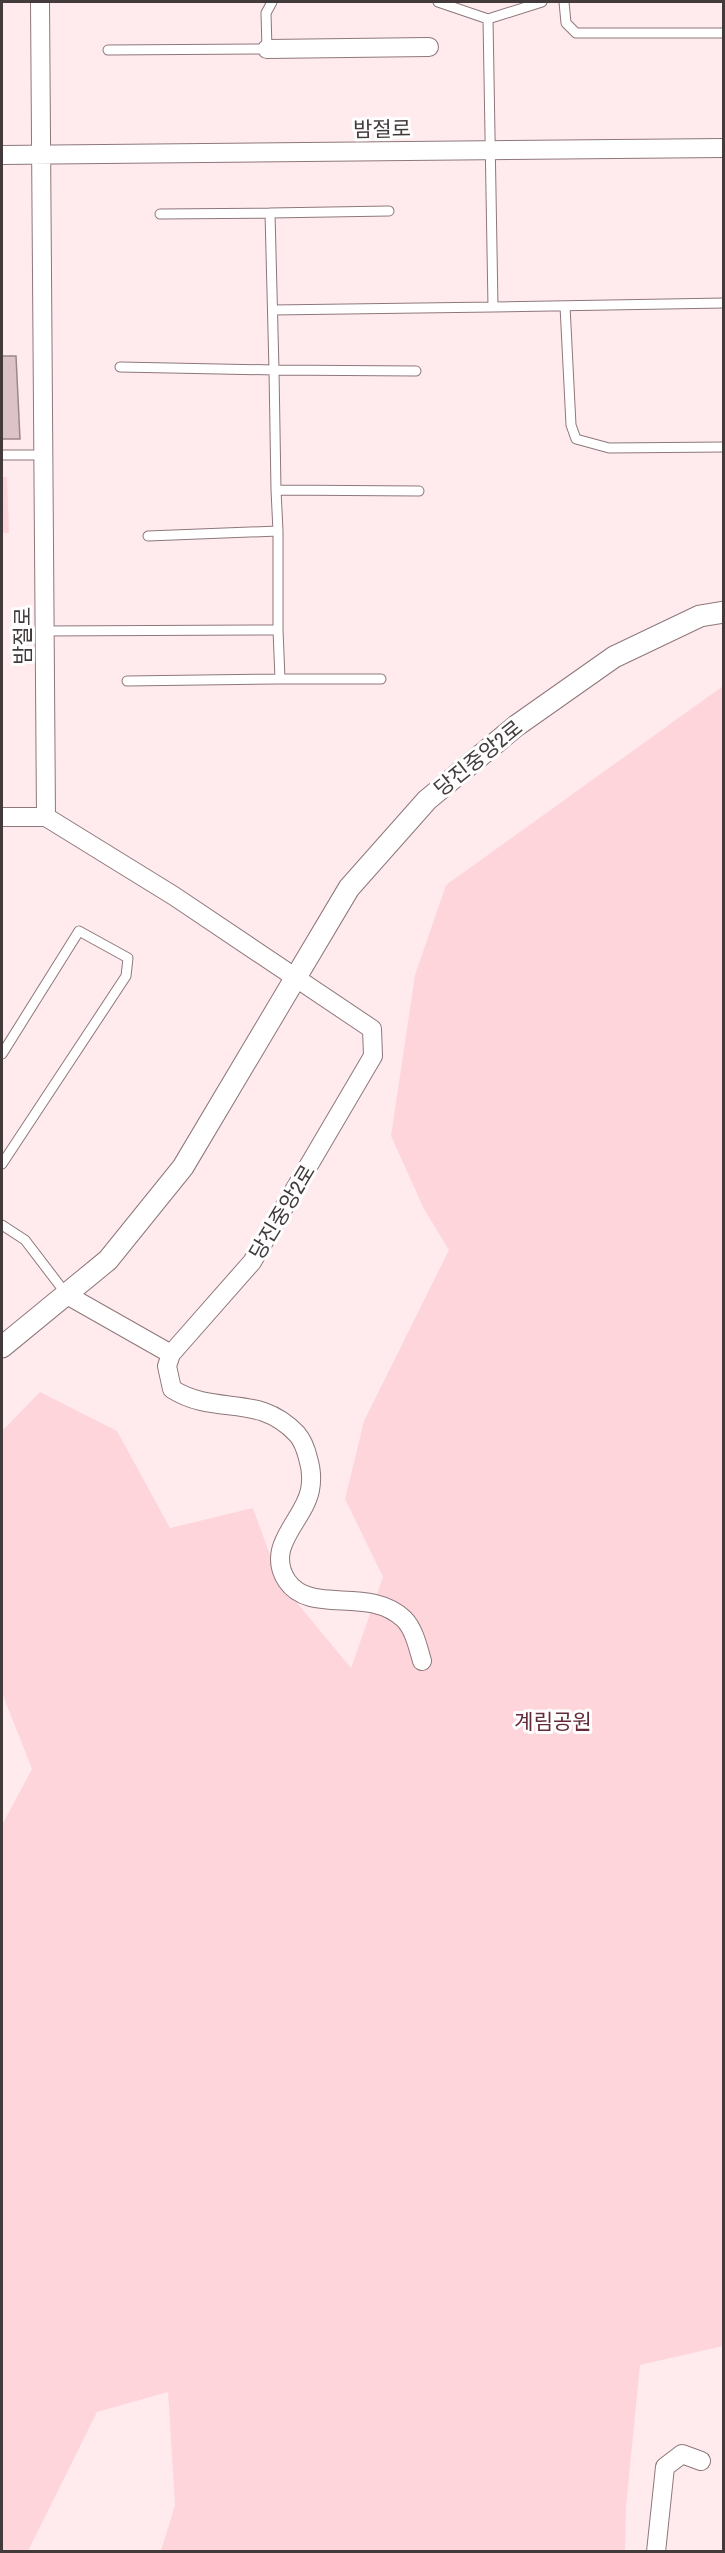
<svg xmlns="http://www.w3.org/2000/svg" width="725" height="2553" font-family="'Archivo Narrow','Noto Sans KR',sans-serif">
  <rect width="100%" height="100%" fill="#ffebee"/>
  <path fill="#ffd5dc" d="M2 477H7L9 533H2Z
    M723 686V2346L640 2365 626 2507 625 2551H161L175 2505 168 2392 97 2412 28 2551H2V1825L32 1769 2 1693V1431L40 1392 117 1431 170 1528 253 1508 275 1569 298 1604 351 1668 383 1577 345 1499 364 1421 449 1250 424 1209 391 1136 415 975 446 885Z"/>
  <path fill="#dcc3c7" stroke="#9d868a" stroke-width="1.5" d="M2 356H16L20 439H2Z"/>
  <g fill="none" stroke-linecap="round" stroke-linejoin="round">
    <defs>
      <path id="service" d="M438 2 488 19 542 2
        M564 2 566 23 576 33H722
        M108 50 267 49 266 13 272 2
        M270 213 389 211
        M565 306 571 425 576 439 609 448 724 447
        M493 307 724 303
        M273 310 493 307 488 19
        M120 367 274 370 270 213 160 214
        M2 455H43
        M276 490 274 370 416 371
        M278 531 276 490 419 491
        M148 536 278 531V630
        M44 631 278 630 280 679H381
        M127 681 280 679
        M2 1054 79 931 128 958 126 976 2 1164
        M2 1225 25 1240 67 1295"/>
      <path id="minor" d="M40 2 46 817
        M267 49 429 47
        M2 155 724 148
        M2 817H46
        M46 817 174 896 372 1029 373 1056 252 1262 171 1354 67 1295
        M171 1354 167 1366 172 1389C217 1417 257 1392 297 1434 303 1441 306 1450 308 1458 311 1468 312 1480 310 1490 304 1521 264 1546 287 1581 311 1616 368 1585 404 1619 414 1629 418 1647 422 1661
        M656 2552 665 2467 682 2454 701 2461"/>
      <path id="tertiary" d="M2 1347 108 1260 183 1167 349 888 427 800 516 726 614 657 700 616 724 612"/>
    </defs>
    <use href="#service" stroke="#8e777b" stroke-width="11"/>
    <use href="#minor" stroke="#8e777b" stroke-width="20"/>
    <use href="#tertiary" stroke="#8e777b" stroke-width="23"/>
    <use href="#service" stroke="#fff" stroke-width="9"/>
    <use href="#minor" stroke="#fff" stroke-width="18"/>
    <use href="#tertiary" stroke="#fff" stroke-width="21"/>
  </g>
  <g text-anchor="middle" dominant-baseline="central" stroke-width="6" stroke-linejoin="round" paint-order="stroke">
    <g font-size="21" fill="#433a3b" stroke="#fefefe">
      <text transform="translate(382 129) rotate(-1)">밤절로</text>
      <text transform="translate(22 636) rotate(-90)">밤절로</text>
      <text transform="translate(478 758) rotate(-39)">당진중앙2로</text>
      <text transform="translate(282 1212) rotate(-59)">당진중앙2로</text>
    </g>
    <g font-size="21" fill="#632b39" stroke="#fefefe">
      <text x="553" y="1721">계림공원</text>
    </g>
  </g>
  <rect width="725" height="2553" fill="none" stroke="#433a3b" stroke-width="6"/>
</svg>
